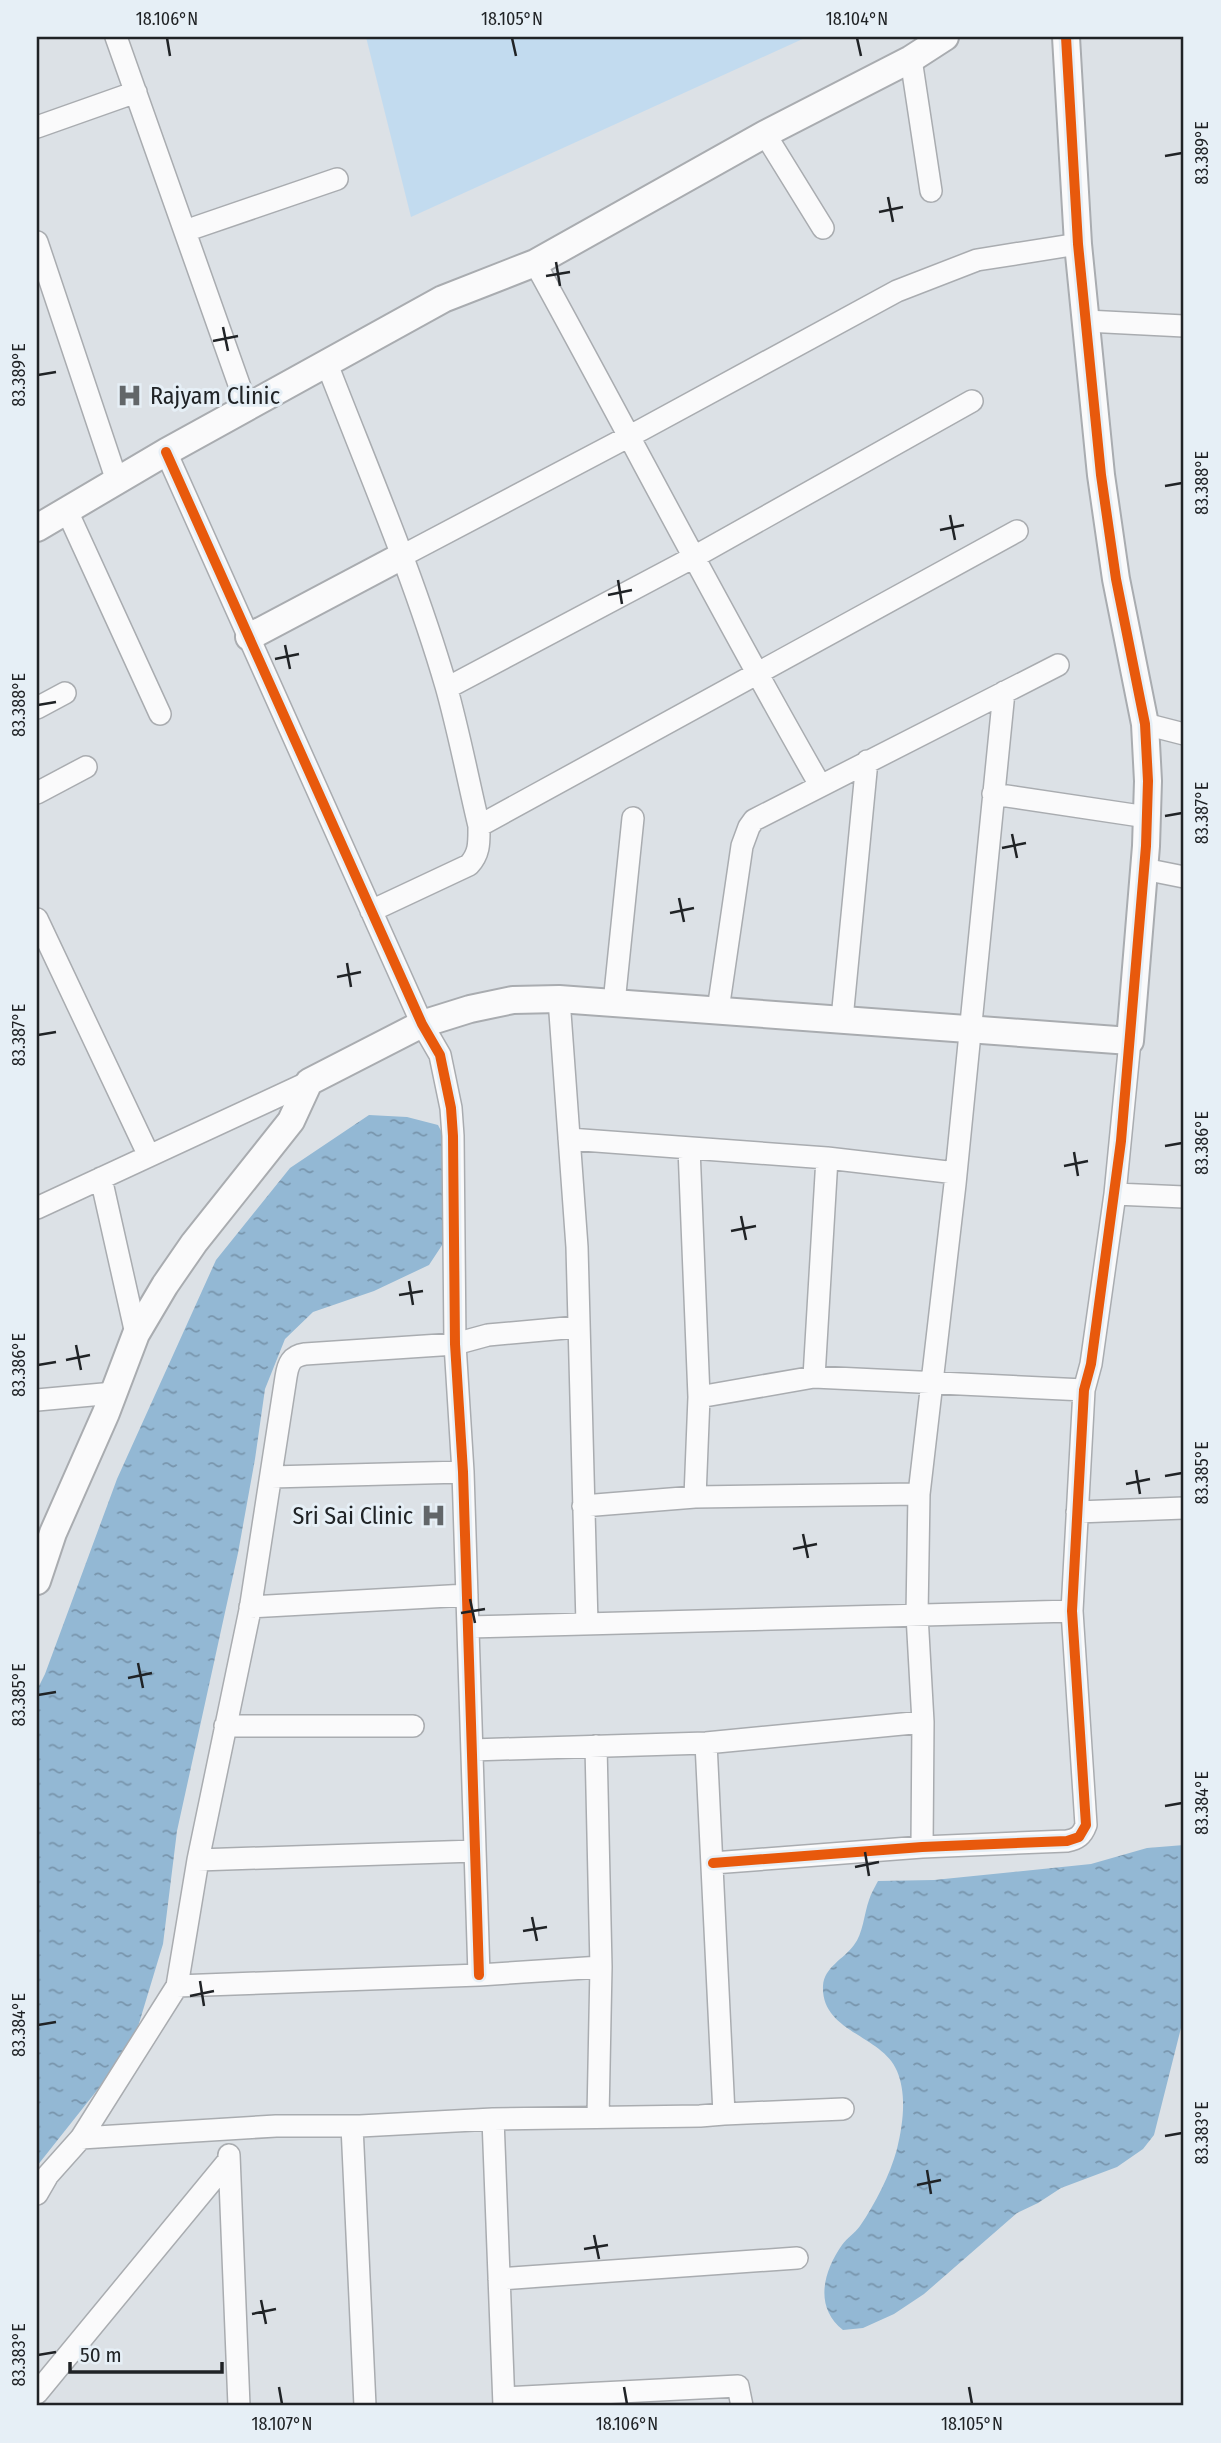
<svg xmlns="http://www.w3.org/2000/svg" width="1221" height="2443" font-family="'Fira Sans Condensed',sans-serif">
  <defs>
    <pattern id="water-ripples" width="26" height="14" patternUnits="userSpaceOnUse" patternTransform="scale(1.75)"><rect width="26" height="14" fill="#93b8d4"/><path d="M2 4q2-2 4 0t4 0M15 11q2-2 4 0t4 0" fill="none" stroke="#7895ac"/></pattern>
  </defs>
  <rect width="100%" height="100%" fill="#dce1e6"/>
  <path fill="#c2dbef" d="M366 37H807L411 217Z"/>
  <path fill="url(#water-ripples)" d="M369 1115 407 1117 438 1125 451 1150 452 1230 429 1265 374 1291 313 1312 285 1339 265 1389 255 1459 238 1553 177 1831 163 1944 137 2030 102 2084 37 2166V1690L45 1674 117 1479 216 1260 290 1168Z
    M1184 1845V2016L1154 2135 1143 2149 1117 2167 1061 2188 1038 2203 1017 2213 924 2294 894 2314 863 2328 843 2330C814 2307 823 2272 842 2245 847 2238 855 2233 860 2226 875 2204 890 2175 897 2149 903 2124 907 2095 897 2071 882 2035 821 2032 823 1986 824 1967 844 1959 854 1945 863 1934 864 1914 869 1900 871 1893 875 1887 878 1881L934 1880 1091 1864 1147 1848Z"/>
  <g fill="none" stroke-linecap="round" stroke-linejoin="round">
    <defs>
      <path id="minor" d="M116 37 247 407
        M911 59 931 191
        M37 127 136 92
        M765 134 823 228
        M185 231 337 179
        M37 242 117 481
        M535 263C631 437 721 613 820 785
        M1086 321 1184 326
        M327 364C368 470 414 576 446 686 459 732 468 780 479 826 479 842 480 853 469 865L371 911
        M166 452 422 1024 440 1055 451 1108 453 1136 455 1344 463 1472 479 1975
        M67 511 160 714
        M402 556 643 429 897 291 977 260 1078 244
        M447 688 694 557 972 401
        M37 708 65 693
        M1145 724 1184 734
        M37 793 86 767
        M993 794 1147 817
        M479 826 1017 531
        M1144 869 1184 877
        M37 919 149 1156
        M559 999 577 1247 587 1624
        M614 1003 633 818
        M718 1010 742 846 749 827 754 820 1058 665
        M842 1019 867 761
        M569 1139 827 1158 956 1173
        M689 1148 699 1397 695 1497
        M101 1178 136 1334
        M1115 1194 1184 1197
        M37 1208 309 1082
        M814 1377 827 1158
        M699 1397 814 1377 1084 1390
        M37 1400 114 1393
        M271 1477 463 1472
        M583 1506 695 1497 919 1494
        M1077 1512 1184 1508
        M250 1607 467 1595
        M468 1627 1072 1611
        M225 1726H413
        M706 1743 724 2114
        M596 1746 601 1967 598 2117
        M472 1750 706 1743 923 1722
        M922 1847 923 1722 917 1615 919 1494 955 1184 1004 692
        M198 1860 475 1851
        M713 1863 922 1847 1067 1841C1077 1839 1082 1836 1086 1825L1072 1611 1084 1390 1091 1364 1115 1194 1130 1041
        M177 1986 479 1975 601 1967
        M493 2119 504 2406
        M352 2126 365 2406
        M81 2138 276 2126H360L493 2119 700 2116 724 2114 843 2109
        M229 2155 239 2406
        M37 2194 48 2175 81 2138 177 1986 198 1860 250 1610 286 1377C288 1364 291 1356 305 1354L455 1344 488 1335 577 1327
        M499 2279 797 2258
        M37 2393 229 2160
        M504 2398 738 2386 742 2406"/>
      <path id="tertiary" d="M37 528 166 452 443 299 535 263 765 134 911 59 945 37
        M249 637 402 556
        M37 1581 53 1533 106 1413 136 1334 165 1285 194 1243 291 1121 309 1082 422 1024 470 1009 513 1000 559 999 1130 1041 1146 846 1148 781 1145 724 1116 579 1101 475 1078 244 1066 37"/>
    </defs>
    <use href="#minor" stroke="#a9acb0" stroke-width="24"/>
    <use href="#tertiary" stroke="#a9acb0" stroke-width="30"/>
    <use href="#minor" stroke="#fafafb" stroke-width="21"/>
    <use href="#tertiary" stroke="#fafafb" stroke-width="26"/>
    <defs>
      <path id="cycleway" d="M166 452 422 1024 440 1055 451 1108 453 1136 455 1344 463 1472 479 1975
        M713 1863 922 1847 1067 1841 1079 1837 1086 1825 1072 1611 1084 1390 1091 1364 1121 1141 1146 846 1148 781 1145 724 1116 579 1101 475 1078 244 1066 37"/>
    </defs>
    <use href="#cycleway" stroke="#e6eff6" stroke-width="15"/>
    <use href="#cycleway" stroke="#e8590c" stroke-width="10"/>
  </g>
  <path fill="none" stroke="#202326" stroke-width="2.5" d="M167 38 170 56M512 38 516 56M857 38 861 56M1165 156 1182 153M888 197 893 222M879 212 903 207M556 262 560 286M546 276 570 272M223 327 228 351M213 341 238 336M38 375 56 372M1165 486 1182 483M950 515 955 540M940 530 964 525M618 580 622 604M608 595 632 590M285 645 290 669M275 659 299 654M38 705 56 702M1165 816 1182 813M1012 834 1017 858M1002 848 1026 843M679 898 684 922M670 913 694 908M347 963 351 987M337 977 361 972M38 1035 56 1032M1165 1146 1182 1143M1074 1152 1078 1176M1064 1166 1088 1161M741 1216 746 1240M731 1231 756 1226M409 1281 413 1305M399 1295 423 1291M76 1345 81 1370M66 1360 90 1355M38 1365 56 1362M1136 1470 1140 1494M1165 1476 1182 1473M1126 1484 1150 1479M803 1534 808 1558M793 1549 817 1544M470 1599 475 1623M461 1613 485 1609M138 1663 143 1688M128 1678 152 1673M38 1695 56 1692M1165 1806 1182 1803M865 1852 869 1876M855 1867 879 1862M532 1917 537 1941M523 1931 547 1927M200 1981 204 2006M190 1996 214 1991M38 2025 56 2022M1165 2136 1182 2133M927 2170 931 2194M917 2185 941 2180M594 2235 599 2259M584 2249 608 2245M261 2300 266 2324M252 2314 276 2309M38 2355 56 2352M279 2387 282 2404M624 2387 627 2404M969 2387 972 2404"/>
  <defs>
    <symbol id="hospital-bare" viewBox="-9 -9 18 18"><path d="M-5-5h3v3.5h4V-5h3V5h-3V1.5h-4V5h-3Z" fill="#626669" stroke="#e6eff6" stroke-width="2.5" paint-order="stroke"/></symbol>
  </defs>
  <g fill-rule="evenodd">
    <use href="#hospital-bare" x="112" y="378" width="35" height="35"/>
    <use href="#hospital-bare" x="416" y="1498" width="35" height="35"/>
  </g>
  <g text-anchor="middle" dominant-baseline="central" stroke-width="6" stroke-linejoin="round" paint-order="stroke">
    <g font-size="24" fill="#202326" stroke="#e6eff6" text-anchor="start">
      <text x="150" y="396">Rajyam Clinic</text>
      <text x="413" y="1516" text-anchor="end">Sri Sai Clinic</text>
    </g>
  </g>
  <rect width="1221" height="2443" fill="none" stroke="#e6eff6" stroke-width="77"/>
  <path d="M70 2362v10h152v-10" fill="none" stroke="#202326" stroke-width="3.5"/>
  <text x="80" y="2362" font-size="21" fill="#202326" stroke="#e6eff6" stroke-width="5" paint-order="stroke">50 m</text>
  <rect x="38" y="38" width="1144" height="2366" fill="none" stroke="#202326" stroke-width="2.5"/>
  <g font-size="18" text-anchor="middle" fill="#202326">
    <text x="167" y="25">18.106°N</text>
    <text x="512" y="25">18.105°N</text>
    <text x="857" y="25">18.104°N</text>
    <text transform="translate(1202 153) rotate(-90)" y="6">83.389°E</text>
    <text transform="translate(19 375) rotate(-90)" y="6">83.389°E</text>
    <text transform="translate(1202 483) rotate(-90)" y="6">83.388°E</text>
    <text transform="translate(19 705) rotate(-90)" y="6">83.388°E</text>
    <text transform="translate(1202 813) rotate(-90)" y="6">83.387°E</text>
    <text transform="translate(19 1035) rotate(-90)" y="6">83.387°E</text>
    <text transform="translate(1202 1143) rotate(-90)" y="6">83.386°E</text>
    <text transform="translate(19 1365) rotate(-90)" y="6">83.386°E</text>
    <text transform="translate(1202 1473) rotate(-90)" y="6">83.385°E</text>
    <text transform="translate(19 1695) rotate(-90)" y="6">83.385°E</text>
    <text transform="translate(1202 1803) rotate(-90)" y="6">83.384°E</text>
    <text transform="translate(19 2025) rotate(-90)" y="6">83.384°E</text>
    <text transform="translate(1202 2133) rotate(-90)" y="6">83.383°E</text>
    <text transform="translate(19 2355) rotate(-90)" y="6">83.383°E</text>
    <text x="282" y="2430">18.107°N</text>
    <text x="627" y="2430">18.106°N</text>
    <text x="972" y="2430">18.105°N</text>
  </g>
</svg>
